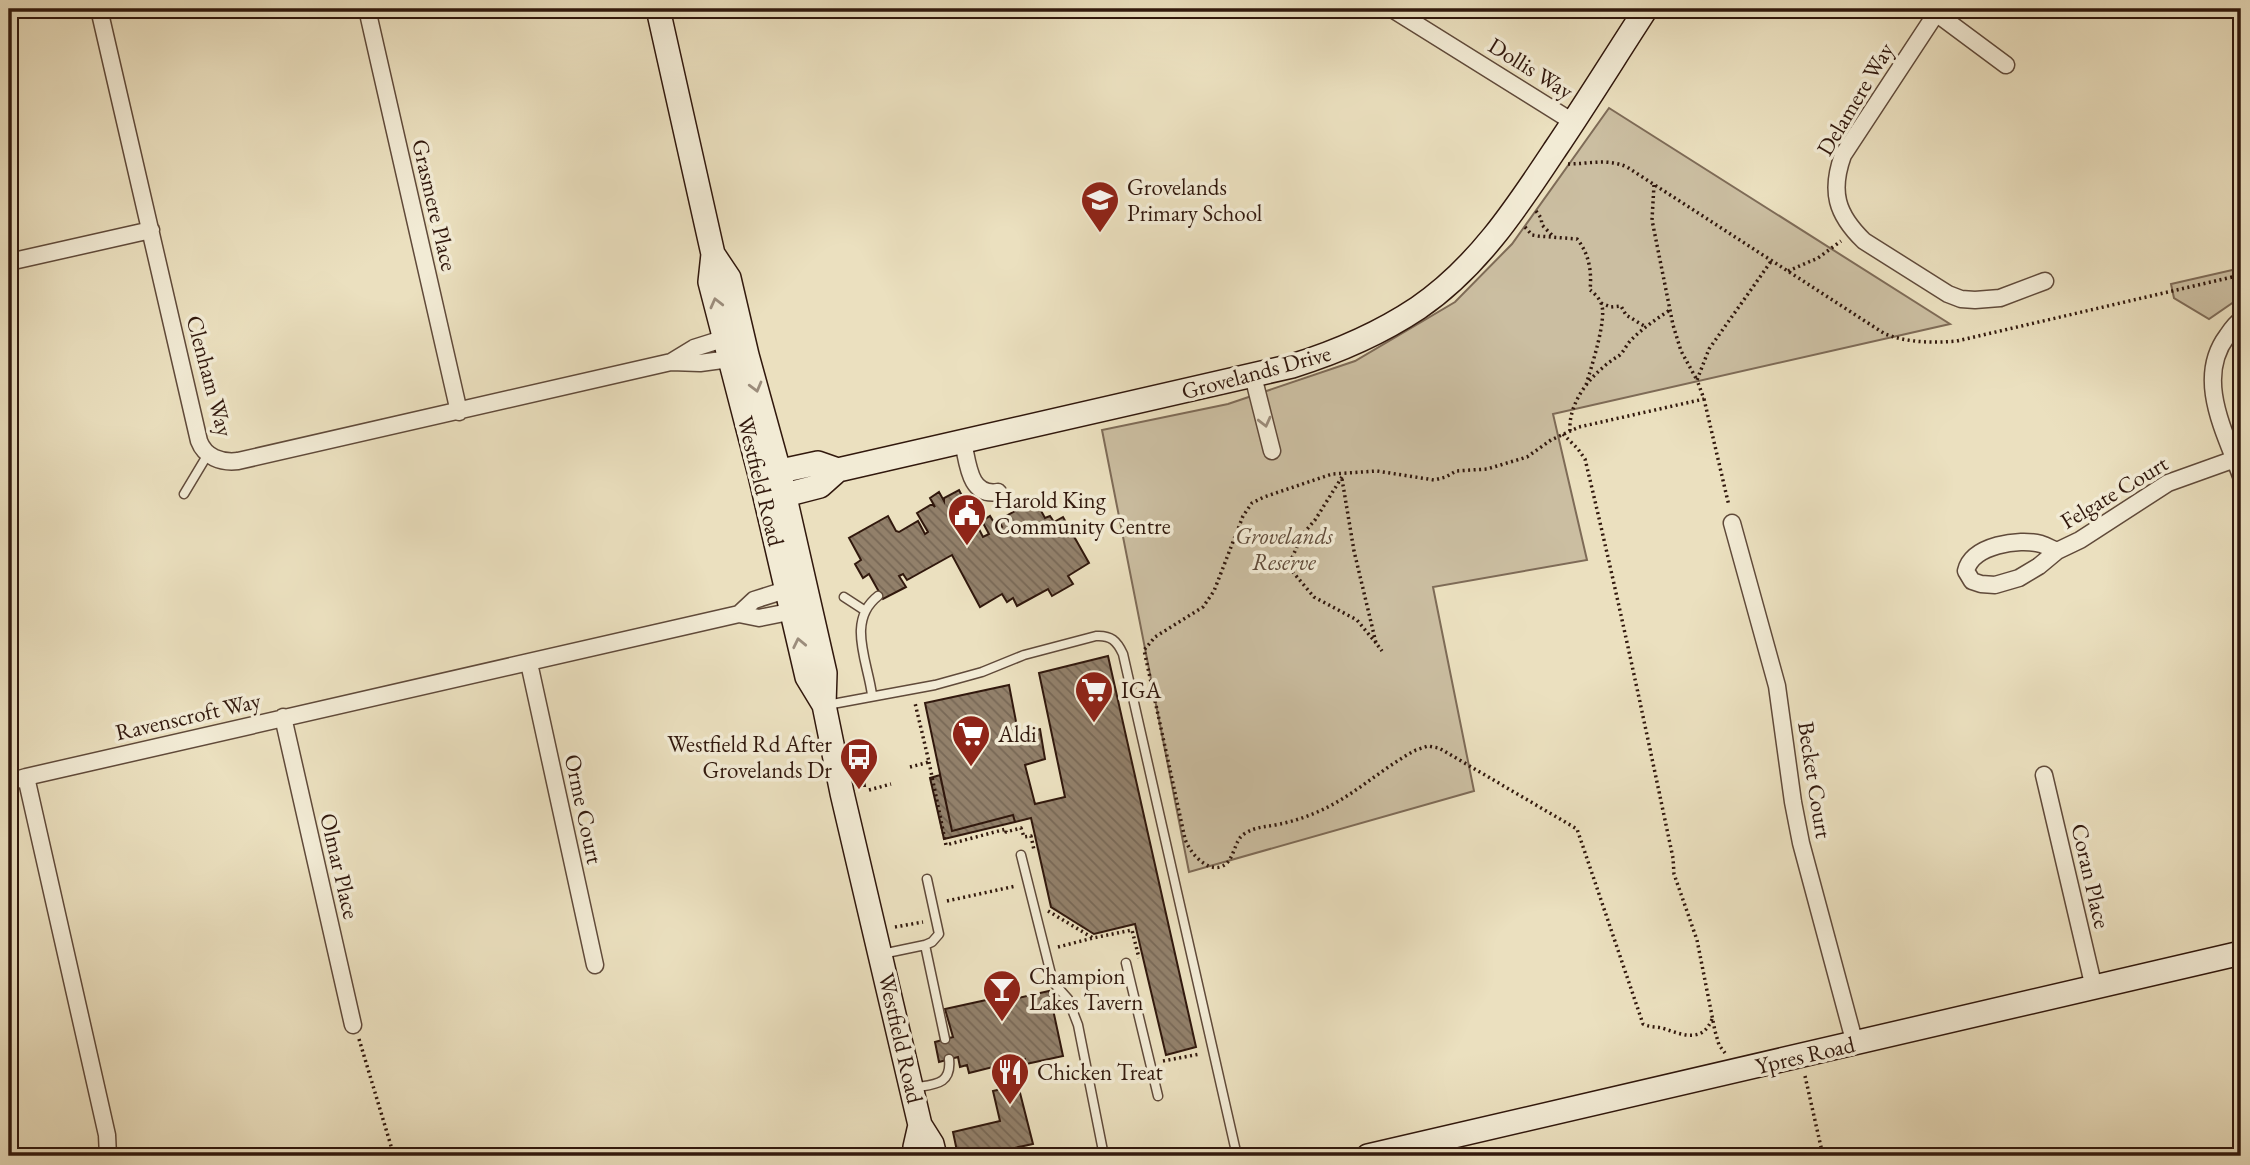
<svg xmlns="http://www.w3.org/2000/svg" width="2250" height="1165" font-family="'EB Garamond',serif">
  <defs>
    <pattern id="building-back-hatch" width="6" height="6" patternUnits="userSpaceOnUse" patternTransform="scale(1.75)"><rect width="6" height="6" fill="#92806a"/><path d="M-1 5l2 2M0 0l6 6M5-1l2 2" fill="none" stroke="#786856"/></pattern>
  </defs>
  <rect width="100%" height="100%" fill="#ebe0bf"/>
  <filter id="stains"><feTurbulence type="fractalNoise" baseFrequency=".00286" numOctaves="4"/><feColorMatrix values="0 0 0 0 .2 0 0 0 0 .09 0 0 0 0 .02 0 0 0 .5 -.17"/></filter>
  <radialGradient id="worn" r=".72"><stop offset=".6" stop-color="#630" stop-opacity="0"/><stop offset="1" stop-color="#630" stop-opacity=".3"/></radialGradient>
  <path fill="#cbbea1" stroke="#7e6b57" stroke-width="2" d="M1609 108 1950 324 1553 414 1587 560 1433 587 1474 791 1189 872 1102 430 1228 404 1355 361 1455 302 1512 244Z
    M2241 268V297L2209 319 2174 298 2171 284Z"/>
  <path fill="url(#building-back-hatch)" stroke="#31180d" stroke-width="2" d="M959 490 983 537 989 534 982 521 990 516 998 529 1002 527 999 520 1035 500 1045 518 1050 516 1054 522 1063 517 1089 563 1068 576 1073 584 1052 596 1048 589 1017 606 1013 598 1007 602 1002 594 980 607 952 555 907 580 903 574 899 576 906 587 883 599 869 574 863 578 855 564 861 560 849 538 888 516 896 531 899 532 918 521 925 534 928 532 917 513 932 504 935 507 930 498 939 492 944 501V498Z
    M1108 656 1196 1047 1166 1055 1135 924 1094 934 1051 907 1031 818 1015 822 1013 815 952 831 925 703 1009 685 1018 732 1040 729 1045 759 1025 765 1035 804 1065 797 1039 673Z
    M863 774 865 786H861L858 775Z
    M940 775 952 831 1013 815 1015 822 944 839 930 778Z
    M1049 991 1063 1056 1026 1064 1025 1059 969 1073 967 1065 960 1067 958 1057 939 1062 935 1042 953 1037 945 1009 1000 997 1001 1002Z
    M1018 1085 1033 1144 977 1156H958L953 1132 1000 1121 993 1091Z"/>
  <g fill="none" stroke-linecap="round" stroke-linejoin="round">
    <defs>
      <path id="lane" d="M184 494 208 454
        M844 597 864 610
        M872 695C868 662 846 621 878 596
        M827 705 935 685 982 672 1024 655 1096 636C1111 635 1117 641 1123 654L1237 1156
        M1021 855 1053 982 1068 999 1078 1025 1104 1156
        M927 879 939 934 932 942 925 945 945 1039
        M882 954 925 945
        M1126 963 1158 1096
        M912 1088C933 1084 952 1086 949 1059
        M989 1155V1156"/>
      <path id="street" d="M99 9 199 441C205 457 221 463 238 461L671 362 700 363 737 358
        M367 9 459 412
        M1392 9 1573 122
        M1939 9 1843 155C1830 191 1836 214 1864 241L1948 294 1961 299 1975 300 2000 298 2045 281
        M1936 13 2006 65
        M9 262 151 230
        M2241 320C2235 324 2231 330 2227 336 2195 379 2225 432 2241 476
        M671 362 694 348 732 336
        M1253 376 1272 451
        M963 442C968 463 969 497 998 492
        M1732 523 1777 686 1793 802 1801 843 1855 1044
        M2057 551C2052 549 2047 546 2041 544 2019 538 1972 545 1966 571L1972 581 1981 584 1995 585 2019 578 2039 566 2057 551 2080 540 2168 483 2235 459
        M739 614 754 600 795 587
        M529 663 595 965
        M283 717 353 1025
        M2044 775 2094 988
        M9 782 26 777
        M108 1156 107 1135 26 777 739 614 759 618 799 610"/>
      <path id="secondary" d="M658 9 713 254 710 282 760 475 807 677 824 705
        M713 254 729 278 747 355 779 471 825 673 824 705 842 793 920 1125 932 1144 935 1156
        M767 474 818 463 838 470
        M766 500 820 486 838 470 1292 366C1337 352 1379 334 1418 308 1478 267 1517 207 1556 148 1587 102 1616 55 1646 9
        M917 1156 915 1147 920 1125
        M1368 1156 2241 953"/>
    </defs>
    <use href="#lane" stroke="#604a3a" stroke-width="11"/>
    <use href="#street" stroke="#604a3a" stroke-width="19"/>
    <use href="#secondary" stroke="#31180d" stroke-width="26"/>
    <path stroke="#31180d" stroke-width="3.5" stroke-dasharray="2 3.5" stroke-linecap="butt" d="M1568 164C1589 164 1607 158 1627 167L1885 334C1909 343 1932 343 1957 341L2241 275
      M1654 185 1652 220 1673 325 1681 351 1697 380
      M1536 211 1541 218 1542 225 1552 235
      M1525 227 1532 235 1538 236 1577 239C1589 253 1592 272 1590 290 1594 293 1599 298 1601 303 1608 317 1591 368 1586 385
      M1788 271 1818 258 1841 241
      M1601 303 1611 307 1621 306 1626 315 1646 327
      M1704 399 1729 506
      M1570 431C1568 401 1593 372 1617 357 1623 354 1626 345 1631 340 1642 329 1656 319 1670 310
      M1563 434 1578 449 1585 459C1617 592 1645 725 1673 858L1674 874 1697 940 1715 1031 1719 1045 1725 1053
      M1342 477 1315 520 1303 534 1290 562 1292 571 1314 597 1357 620 1376 643
      M1342 479 1354 551 1376 643 1382 651
      M929 762 946 845 1006 829V832L1021 828 1024 837 1031 836 1034 850
      M910 767 929 762 915 703
      M869 790 891 784
      M947 901 1016 886
      M1048 911 1093 938 1132 930 1139 958
      M895 927 923 922
      M1058 947 1093 938
      M1712 1019C1703 1043 1683 1035 1665 1029 1657 1026 1651 1028 1643 1024L1577 829 1439 748 1428 746 1416 750C1384 767 1358 792 1326 808 1312 815 1295 821 1280 824 1267 827 1256 826 1244 834 1233 841 1235 863 1220 867 1205 871 1189 851 1185 839L1144 650 1155 637 1203 607 1214 591 1243 516 1252 503 1264 497 1332 474 1377 471 1434 480 1446 477 1456 471 1487 469 1527 457 1551 440 1579 427 1704 399 1697 380 1709 349 1772 260
      M359 1039 394 1156
      M1163 1061 1200 1054
      M1805 1076 1823 1156"/>
    <use href="#lane" stroke="#f2ebd5" stroke-width="8"/>
    <use href="#street" stroke="#f2ebd5" stroke-width="16"/>
    <use href="#secondary" stroke="#f2ebd5" stroke-width="23"/>
  </g>
  <defs><path id="oneway-chevron" d="M-2-3.5L2.5 0L-2 3.5" fill="none" stroke-width="1.6" stroke-linecap="round" stroke-linejoin="round" transform="scale(1.75)"/></defs>
  <g stroke="#9b8c7b">
    <use href="#oneway-chevron" transform="translate(716 303) rotate(-104)"/>
    <use href="#oneway-chevron" transform="translate(756 387) rotate(75)"/>
    <use href="#oneway-chevron" transform="translate(1265 422) rotate(76)"/>
    <use href="#oneway-chevron" transform="translate(799 643) rotate(-102)"/>
  </g>
  <defs>
    <symbol id="school-pin" viewBox="-11 -11 22 30"><path d="M0 17L-7.5 6A9.5 9.5 0 1 1 7.5 6Z" fill="#8f2418" stroke="#f2ebd5"/><path d="M0-5L7-2L0 1L-7-2ZM-4 1L0 2.5L4 1V4Q0 6-4 4Z" fill="#fff"/></symbol>
    <symbol id="civic-pin" viewBox="-11 -11 22 30"><path d="M0 17L-7.5 6A9.5 9.5 0 1 1 7.5 6Z" fill="#8f2418" stroke="#f2ebd5"/><path d="M-.6-6.5H3V-4.5H.6V-3L4-1V1h2V6H-6V1h2V-1L-.6-3ZM-1.2 2.5V6h2.4V2.5Z" fill="#fff"/></symbol>
    <symbol id="supermarket-pin" viewBox="-11 -11 22 30"><path d="M0 17L-7.5 6A9.5 9.5 0 1 1 7.5 6Z" fill="#8f2418" stroke="#f2ebd5"/><path d="M-6-5.5h2.5l.6 2H6L4.5 2H-2.5L-4.4-4H-6ZM-1.5 3.2a1.3 1.3 0 1 0 .1 0ZM3 3.2a1.3 1.3 0 1 0 .1 0Z" fill="#fff"/></symbol>
    <symbol id="bus-pin" viewBox="-11 -11 22 30"><path d="M0 17L-7.5 6A9.5 9.5 0 1 1 7.5 6Z" fill="#8f2418" stroke="#f2ebd5"/><path d="M-5-6H5V4H4V6H2V4H-2V6H-4V4H-5ZM-3.5-4V0h7V-4ZM-3.5 1.2v1.5H-2V1.2ZM2 1.2v1.5H3.5V1.2Z" fill="#fff"/></symbol>
    <symbol id="bar-pin" viewBox="-11 -11 22 30"><path d="M0 17L-7.5 6A9.5 9.5 0 1 1 7.5 6Z" fill="#8f2418" stroke="#f2ebd5"/><path d="M-6-5H6L.8 .8V4.5H3.5V6h-7V4.5H-.8V.8Z" fill="#fff"/></symbol>
    <symbol id="restaurant-pin" viewBox="-11 -11 22 30"><path d="M0 17L-7.5 6A9.5 9.5 0 1 1 7.5 6Z" fill="#8f2418" stroke="#f2ebd5"/><path d="M-5-6h1v4h1v-4h1v4h1v-4h1v5L-1.5 .5V6h-2V.5L-5-1ZM5-6V6H3V1.5H1.5Q1.5-4 5-6Z" fill="#fff"/></symbol>
  </defs>
  <g fill-rule="evenodd">
    <use href="#school-pin" x="1078" y="178" width="44" height="60"/>
    <use href="#civic-pin" x="945" y="491" width="44" height="60"/>
    <use href="#supermarket-pin" x="1072" y="668" width="44" height="60"/>
    <use href="#supermarket-pin" x="949" y="712" width="44" height="60"/>
    <use href="#bus-pin" x="837" y="735" width="44" height="60"/>
    <use href="#bar-pin" x="980" y="967" width="44" height="60"/>
    <use href="#restaurant-pin" x="988" y="1050" width="44" height="60"/>
  </g>
  <g text-anchor="middle" dominant-baseline="central" stroke-width="7" stroke-linejoin="round" paint-order="stroke">
    <g font-size="23" fill="#31180d" stroke="#f2ebd5">
      <text transform="translate(1531 68) rotate(32)">Dollis Way</text>
      <text transform="translate(1855 99) rotate(-59)">Delamere Way</text>
      <text transform="translate(435 205) rotate(77)">Grasmere Place</text>
      <text transform="translate(1256 372) rotate(-15)">Grovelands Drive</text>
      <text transform="translate(210 376) rotate(75)">Clenham Way</text>
      <text transform="translate(761 481) rotate(76)">Westfield Road</text>
      <text transform="translate(2114 492) rotate(-31)">Felgate Court</text>
      <text transform="translate(188 716) rotate(-13)">Ravenscroft Way</text>
      <text transform="translate(1815 780) rotate(81)">Becket Court</text>
      <text transform="translate(584 809) rotate(78)">Orme Court</text>
      <text transform="translate(340 866) rotate(77)">Olmar Place</text>
      <text transform="translate(2091 876) rotate(77)">Coran Place</text>
      <text transform="translate(901 1038) rotate(77)">Westfield Road</text>
      <text transform="translate(1805 1055) rotate(-13)">Ypres Road</text>
    </g>
    <g font-size="23" fill="#31180d" stroke="#f2ebd5" text-anchor="start">
      <text x="1127" y="187">Grovelands<tspan x="1127" dy="26">Primary School</tspan></text>
      <text x="994" y="500">Harold King<tspan x="994" dy="26">Community Centre</tspan></text>
      <text x="1121" y="690">IGA</text>
      <text x="998" y="734">Aldi</text>
      <text x="832" y="744" text-anchor="end">Westfield Rd After<tspan x="832" dy="26">Grovelands Dr</tspan></text>
      <text x="1029" y="976">Champion<tspan x="1029" dy="26">Lakes Tavern</tspan></text>
      <text x="1037" y="1072">Chicken Treat</text>
    </g>
    <g font-size="23" font-style="italic" fill="#5f4a39" stroke="#f2ebd5">
      <text x="1284" y="536">Grovelands<tspan x="1284" dy="26">Reserve</tspan></text>
    </g>
  </g>
  <rect width="2250" height="1165" fill="none" stroke="#ebe0bf" stroke-width="35"/>
  <rect x="10" y="10" width="2229" height="1144" fill="none" stroke="#31180d" stroke-width="3.5"/>
  <rect x="18" y="18" width="2215" height="1130" fill="none" stroke="#31180d" stroke-width="2"/>
  <rect width="100%" height="100%" filter="url(#stains)"/>
  <rect width="100%" height="100%" fill="url(#worn)"/>
</svg>
